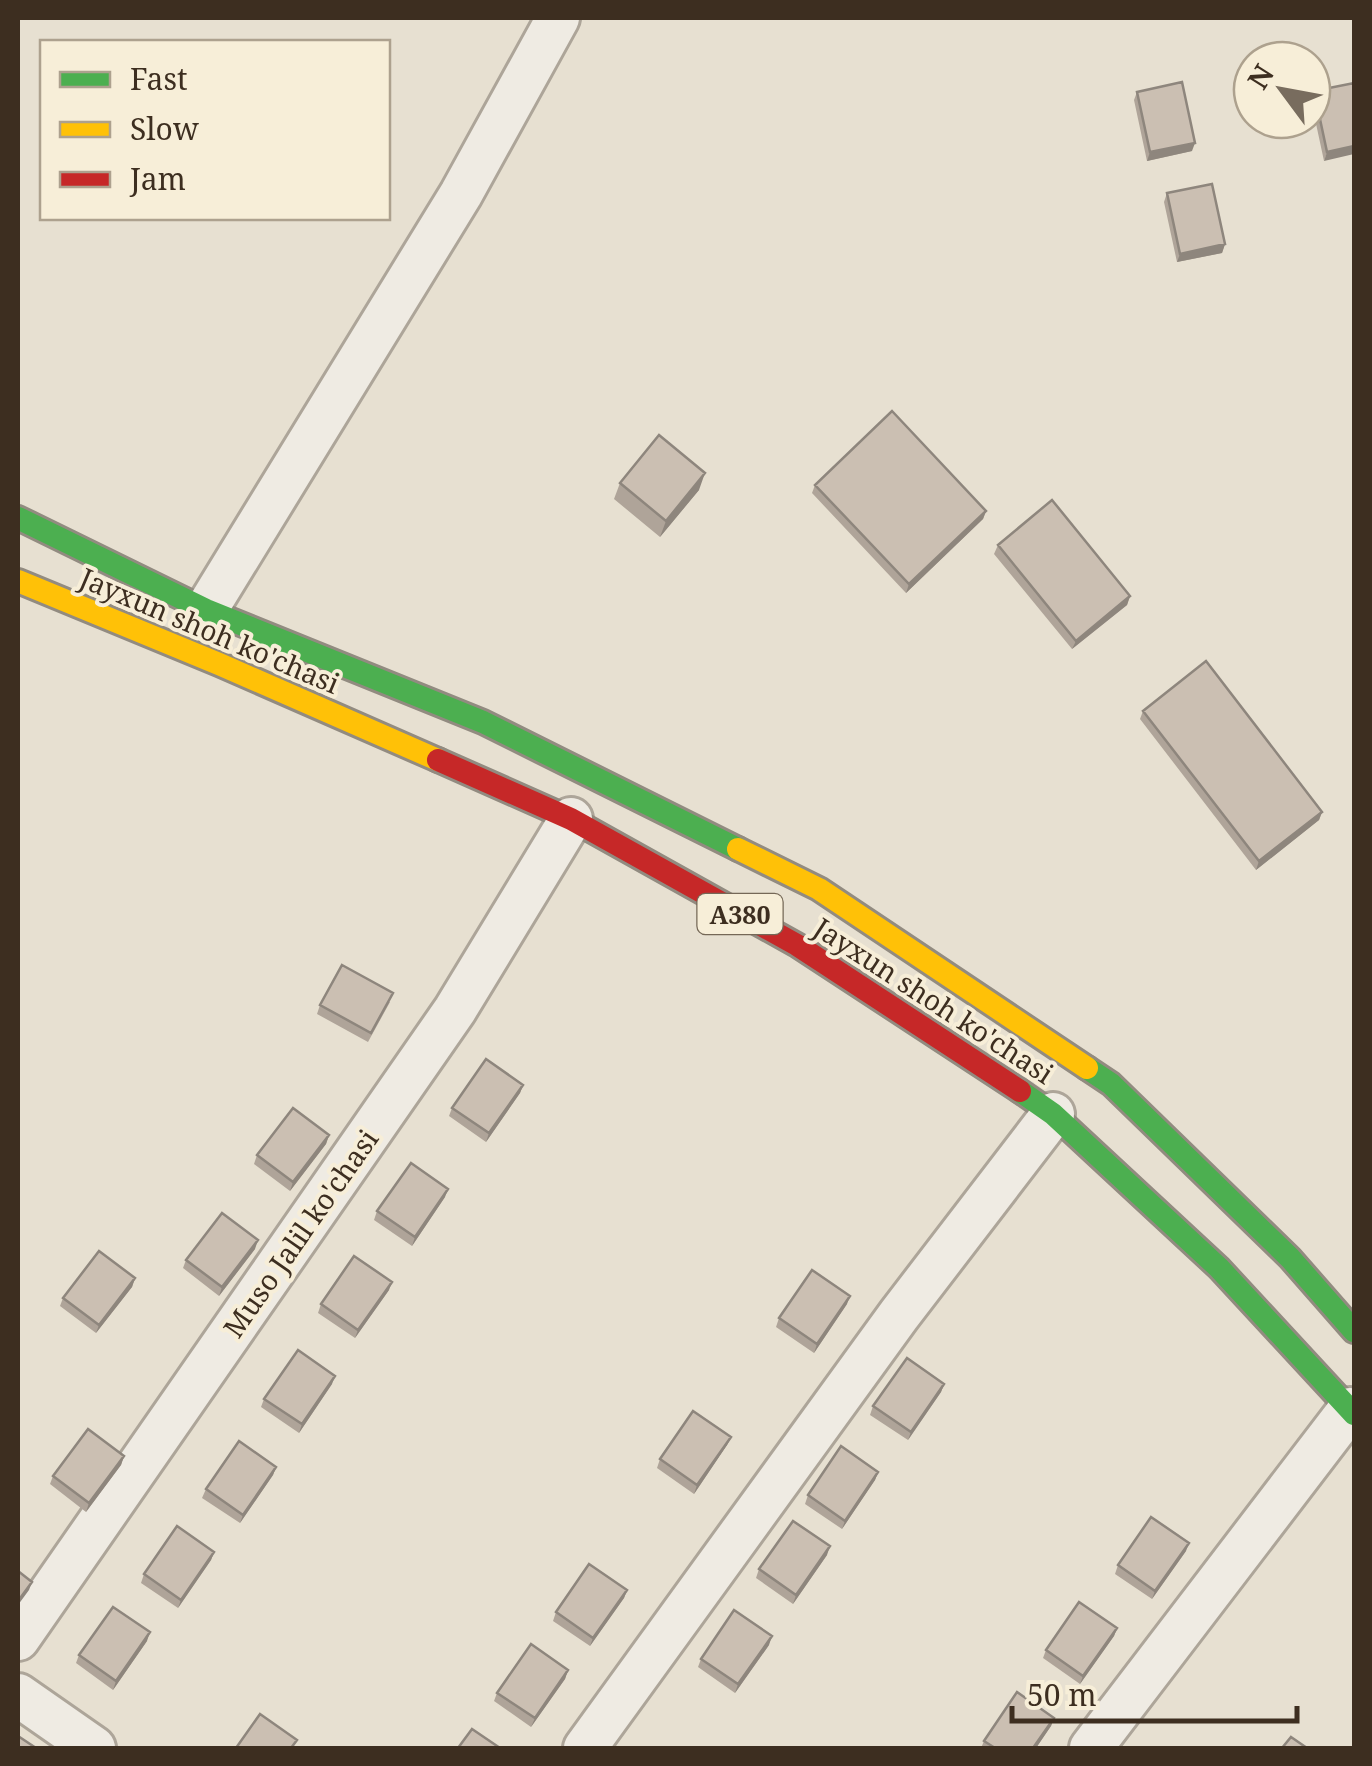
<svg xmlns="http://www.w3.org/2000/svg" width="1372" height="1766" font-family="'Noto Serif',serif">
  <rect width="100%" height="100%" fill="#e7e0d1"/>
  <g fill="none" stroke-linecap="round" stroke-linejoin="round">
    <defs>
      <path id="street" d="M206 610 461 194 558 18
        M18 1639 455 1010 571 819
        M18 1695 94 1748
        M585 1748 899 1315 1053 1114
        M1091 1748 1350 1409"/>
      <path id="fast" d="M18 518 206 610 483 722 738 849
        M1087 1068 1111 1084 1290 1258 1354 1331
        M1020 1091 1053 1114 1219 1268 1354 1414"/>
      <path id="slow" d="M18 581 219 664 438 760
        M738 849 819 889 1087 1068"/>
      <path id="jam" d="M438 760 571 819 797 945 1020 1091"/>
    </defs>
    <use href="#street" stroke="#ada599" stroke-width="48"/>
    <use href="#fast" stroke="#928b80" stroke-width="28"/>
    <use href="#slow" stroke="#928b80" stroke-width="28"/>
    <use href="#jam" stroke="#928b80" stroke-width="28"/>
    <use href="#street" stroke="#efebe3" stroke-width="42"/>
    <use href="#fast" stroke="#4caf50" stroke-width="22"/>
    <use href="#slow" stroke="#ffc107" stroke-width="22"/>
    <use href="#jam" stroke="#c62828" stroke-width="22"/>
  </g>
  <path fill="#afa499" d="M1354 83 1324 161 1312 105 1314 91Z
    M1137 92 1192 151 1147 161 1134 100Z
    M1167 193 1225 244 1222 253 1177 262 1164 202Z
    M620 483 699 490 660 537 614 499Z
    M815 485 986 511 983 519 906 593 812 493Z
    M998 545 1130 596 1127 605 1072 649 994 554Z
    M1143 711 1322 812 1319 820 1256 870 1140 719Z
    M390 1002 368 1042 317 1014 320 1005Z
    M523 1085 520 1093 486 1142 449 1116 452 1108Z
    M329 1135 326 1144 290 1191 254 1164 257 1155Z
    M445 1197 412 1246 374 1220 377 1211Z
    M255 1249 219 1296 183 1268 186 1260Z
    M135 1278 132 1287 96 1333 60 1306 63 1298Z
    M389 1290 355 1338 318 1313 321 1304Z
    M847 1304 814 1353 776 1327 779 1318Z
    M332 1384 299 1433 261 1407 264 1399Z
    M944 1384 941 1392 908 1440 870 1415 873 1406Z
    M731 1437 727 1445 694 1494 657 1468 660 1459Z
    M124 1456 121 1465 86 1512 50 1484 53 1476Z
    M276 1467 273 1475 240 1523 202 1498 206 1489Z
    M878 1472 875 1480 842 1529 805 1504 808 1495Z
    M1186 1551 1152 1599 1115 1574 1118 1565Z
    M214 1552 211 1560 178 1608 141 1583 144 1574Z
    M827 1555 793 1604 756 1578 759 1569Z
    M627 1590 624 1598 590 1646 553 1621 556 1612Z
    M1117 1628 1114 1636 1080 1684 1043 1658 1046 1650Z
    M147 1641 113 1690 76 1663 79 1655Z
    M769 1645 735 1693 698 1667 701 1659Z
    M568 1670 565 1679 531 1727 494 1701 497 1693Z
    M1054 1718 1051 1726 1036 1748H981L984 1741Z"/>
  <path fill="#8e867d" d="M1195 143 1192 151 1147 161 1150 152Z
    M1354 146V154L1324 161 1327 152Z
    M1225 244 1222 253 1177 262 1180 254Z
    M705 473 699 490 660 537 666 521Z
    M986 511 983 519 906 593 909 584Z
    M1130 596 1127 605 1072 649 1076 641Z
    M1322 812 1319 820 1256 870 1259 861Z
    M523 1085 520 1093 486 1142 489 1133Z
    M329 1135 326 1144 290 1191 293 1182Z
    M448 1189 445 1197 412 1246 415 1237Z
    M258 1240 255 1249 219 1296 222 1287Z
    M135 1278 132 1287 96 1333 99 1325Z
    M392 1282 389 1290 355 1338 358 1330Z
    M850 1296 847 1304 814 1353 817 1344Z
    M335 1376 332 1384 299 1433 302 1424Z
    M944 1384 941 1392 908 1440 911 1432Z
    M731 1437 727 1445 694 1494 697 1485Z
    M124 1456 121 1465 86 1512 89 1503Z
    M276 1467 273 1475 240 1523 243 1515Z
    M878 1472 875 1480 842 1529 845 1521Z
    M1189 1543 1186 1551 1152 1599 1155 1591Z
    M830 1546 827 1555 793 1604 796 1595Z
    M214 1552 211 1560 178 1608 181 1600Z
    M32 1582 29 1590 18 1605V1601Z
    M627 1590 624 1598 590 1646 593 1638Z
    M1117 1628 1114 1636 1080 1684 1083 1676Z
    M150 1632 147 1641 113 1690 116 1681Z
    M772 1636 769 1645 735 1693 738 1684Z
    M568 1670 565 1679 531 1727 535 1718Z
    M1054 1718 1051 1726 1036 1748H1033Z"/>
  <path fill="#cbbfb2" stroke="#8e867d" stroke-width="2.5" d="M1182 82 1195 143 1150 152 1137 92Z
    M1354 83V146L1327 152 1314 91Z
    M1212 184 1225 244 1180 254 1167 193Z
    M892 411 986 511 909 584 815 485Z
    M659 435 705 473 666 521 620 483Z
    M1052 500 1130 596 1076 641 998 545Z
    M1206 661 1322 812 1259 861 1143 711Z
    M342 965 393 993 371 1033 320 1005Z
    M486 1059 523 1085 489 1133 452 1108Z
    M293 1108 329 1135 293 1182 257 1155Z
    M411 1163 448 1189 415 1237 377 1211Z
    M222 1213 258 1240 222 1287 186 1260Z
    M99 1251 135 1278 99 1325 63 1298Z
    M354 1256 392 1282 358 1330 321 1304Z
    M812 1270 850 1296 817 1344 779 1318Z
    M298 1350 335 1376 302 1424 264 1399Z
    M907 1358 944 1384 911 1432 873 1406Z
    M693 1411 731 1437 697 1485 660 1459Z
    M88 1429 124 1456 89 1503 53 1476Z
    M239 1441 276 1467 243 1515 206 1489Z
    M841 1446 878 1472 845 1521 808 1495Z
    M1151 1517 1189 1543 1155 1591 1118 1565Z
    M793 1521 830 1546 796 1595 759 1569Z
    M177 1526 214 1552 181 1600 144 1574Z
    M589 1564 627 1590 593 1638 556 1612Z
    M18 1571 32 1582 18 1601Z
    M1079 1602 1117 1628 1083 1676 1046 1650Z
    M113 1607 150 1632 116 1681 79 1655Z
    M734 1610 772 1636 738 1684 701 1659Z
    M531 1644 568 1670 535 1718 497 1693Z
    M1017 1692 1054 1718 1033 1748H995L984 1741Z
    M260 1714 297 1740 291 1748H236Z
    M472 1729 500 1748H458Z
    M18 1736 36 1748H18Z
    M1291 1737 1307 1748H1282Z"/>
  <g text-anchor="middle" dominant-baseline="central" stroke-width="8" stroke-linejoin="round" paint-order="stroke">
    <rect fill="#f7eed8" stroke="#756857" stroke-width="2.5" x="697.5" y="894" width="85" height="40" rx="8"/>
    <g font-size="25" font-weight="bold" fill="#3d2e20">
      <text x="740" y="914">A380</text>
    </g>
    <g font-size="28" fill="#3d2e20" stroke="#f7eed8">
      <text transform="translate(210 630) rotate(23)">Jayxun shoh ko'chasi</text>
      <text transform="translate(934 1000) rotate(33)">Jayxun shoh ko'chasi</text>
      <text transform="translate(300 1233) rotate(-55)">Muso Jalil ko'chasi</text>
    </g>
  </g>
  <rect width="1372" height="1766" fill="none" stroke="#3d2e20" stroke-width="40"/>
  <rect x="40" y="40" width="350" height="180" fill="#f7eed8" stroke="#ada18e" stroke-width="2.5"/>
  <rect x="60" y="72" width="50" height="15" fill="#4caf50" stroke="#ada18e" stroke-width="2.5"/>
  <text x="130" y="90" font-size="30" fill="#3d2e20">Fast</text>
  <rect x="60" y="122" width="50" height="15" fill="#ffc107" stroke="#ada18e" stroke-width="2.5"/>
  <text x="130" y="140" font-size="30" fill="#3d2e20">Slow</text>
  <rect x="60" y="172" width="50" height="15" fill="#c62828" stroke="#ada18e" stroke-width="2.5"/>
  <text x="130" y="190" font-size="30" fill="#3d2e20">Jam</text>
  <g transform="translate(1282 90) rotate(302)"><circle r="48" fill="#f7eed8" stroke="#ada18e" stroke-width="2.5"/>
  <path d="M0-8L18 38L0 25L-18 38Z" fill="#786c5e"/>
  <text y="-15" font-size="28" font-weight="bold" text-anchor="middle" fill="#3d2e20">N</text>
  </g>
  <path d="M1012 1706v15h285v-15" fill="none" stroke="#3d2e20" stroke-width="5"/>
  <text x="1027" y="1706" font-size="30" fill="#3d2e20" stroke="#f7eed8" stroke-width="8" paint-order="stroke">50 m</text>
</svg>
